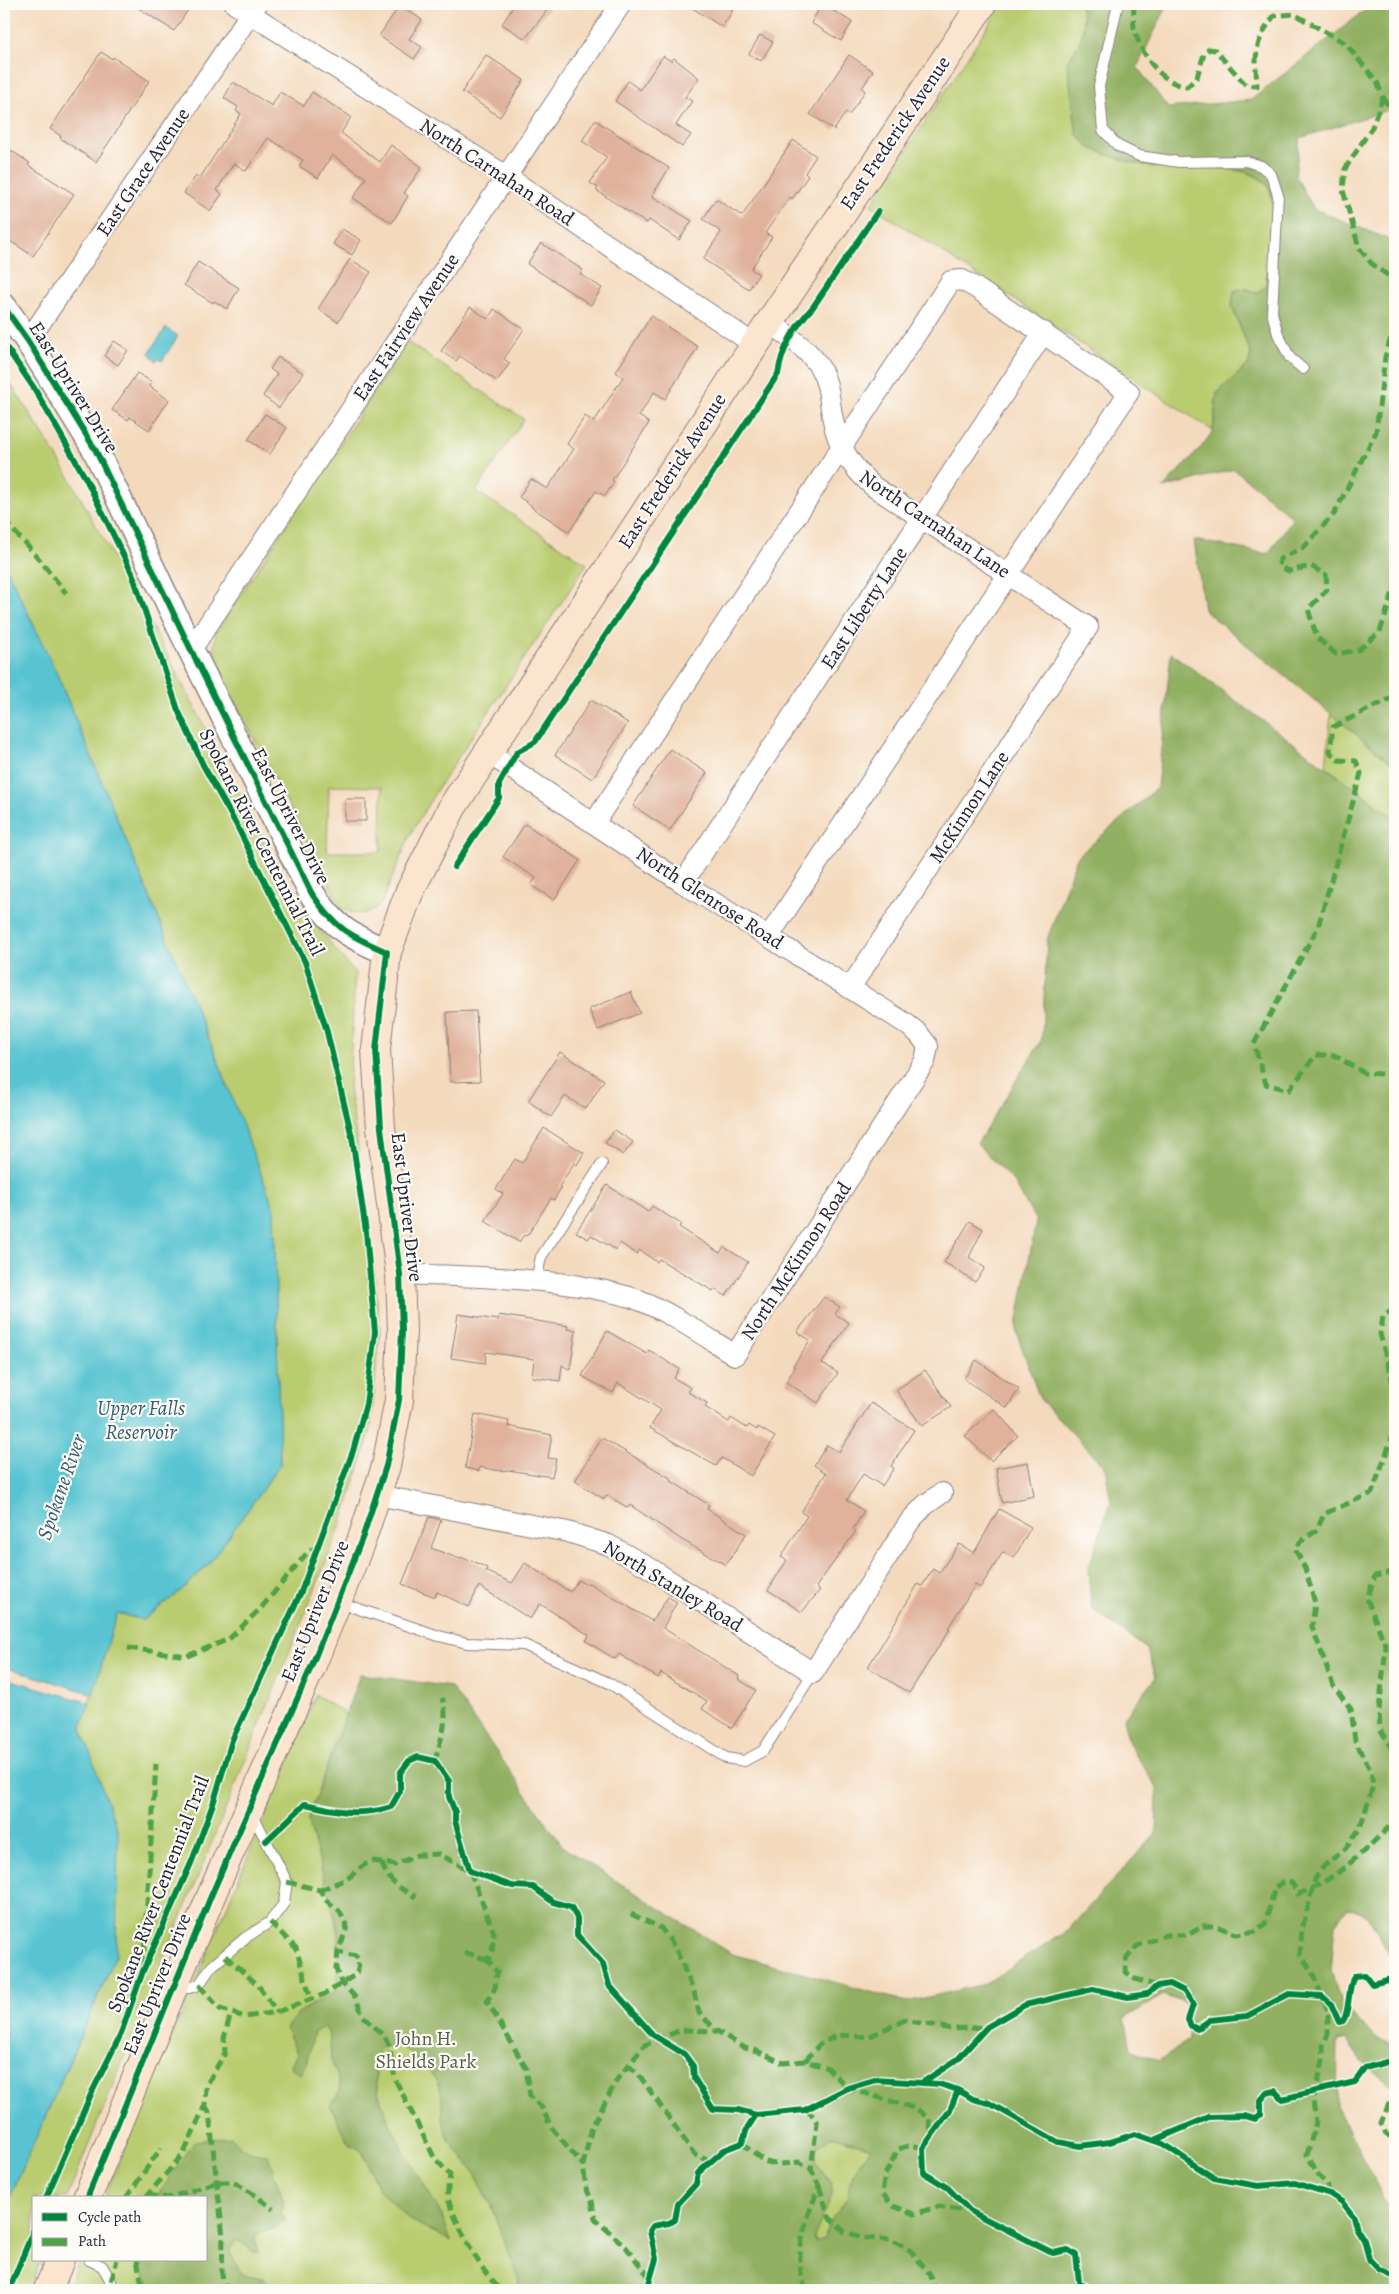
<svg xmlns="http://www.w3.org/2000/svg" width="1399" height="2294" font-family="Alegreya,serif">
  <rect width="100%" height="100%" fill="#fdfcf7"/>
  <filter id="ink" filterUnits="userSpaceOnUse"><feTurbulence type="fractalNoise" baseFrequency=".02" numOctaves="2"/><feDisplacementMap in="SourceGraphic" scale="10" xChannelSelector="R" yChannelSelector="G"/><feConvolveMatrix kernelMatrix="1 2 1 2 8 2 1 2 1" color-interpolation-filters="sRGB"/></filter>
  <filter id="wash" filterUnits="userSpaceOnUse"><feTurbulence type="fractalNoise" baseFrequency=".0096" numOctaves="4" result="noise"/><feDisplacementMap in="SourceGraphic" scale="20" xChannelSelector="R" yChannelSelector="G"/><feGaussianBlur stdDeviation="1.12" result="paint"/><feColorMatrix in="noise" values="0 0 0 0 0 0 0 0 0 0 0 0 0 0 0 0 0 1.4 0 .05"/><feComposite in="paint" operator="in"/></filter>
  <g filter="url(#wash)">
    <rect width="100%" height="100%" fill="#f4dabd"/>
    <path fill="#b9cc6f" stroke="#6e7755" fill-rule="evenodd" d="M1002 4H1079C1089 29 1081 42 1067 62L1110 155C1123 159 1137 165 1151 166 1178 168 1259 160 1270 190 1278 213 1268 261 1266 286L1257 293 1245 288 1234 291 1232 307 1251 353 1248 365 1217 393 1213 431 871 205Z
      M407 342 524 419 476 491 587 564 436 791 411 833 382 902C371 916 356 917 341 907L215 663 214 647 216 632ZM329 786 382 787 381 852H327Z
      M4 373 64 468 161 643 295 900 355 973 349 1088 369 1225 380 1331 370 1433 341 1525 67 2198H34V2260H41L29 2290H4V2211L116 1955 81 1727 117 1613 143 1620 177 1594 208 1565 280 1465 274 1208 218 1061 56 672 4 563Z
      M1331 712 1395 766V818L1326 767Z
      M316 1695 1106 2194 1041 2290H67L79 2260H206V2198H104Z"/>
    <path fill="#92b062" stroke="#5a694e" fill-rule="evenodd" d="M1079 4H1168L1137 67 1168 108 1251 100 1373 4H1395V108L1300 138 1295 175 1314 209 1395 242V766L1204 610 1194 540 1268 554 1293 518 1234 469 1163 488 1199 450 1213 431 1217 393 1248 365 1251 353 1232 307 1234 291 1245 288 1257 293 1266 286C1268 264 1279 206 1269 188 1253 159 1178 169 1149 166 1135 164 1104 155 1091 148 1086 145 1081 139 1077 135L1067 62C1081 42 1089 29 1079 4Z
      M1171 653 1395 818V1965L1368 1916 1348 1908 1335 1924 1331 1971 1341 2003 1376 2038 1395 2046V2087L1362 2062 1346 2039 1338 2041 1337 2108 1395 2218V2290H520L518 2277 490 2204 476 2175 450 2142 442 2120V2094L437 2080 408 2051 395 2044 380 2049C359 2094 419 2173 440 2212 445 2221 447 2232 451 2241L410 2220 378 2189 362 2151 348 2143 330 2105 340 2091C340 2080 336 2073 332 2063 328 2049 334 2041 325 2027L314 2032 306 2064 300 2074 293 2070 291 2065 297 2053 286 2028 298 2013 337 1990 338 1930 308 1819 360 1674 451 1687 564 1848 732 1954 907 2002 985 1984 1068 1930 1156 1833 1157 1788 1129 1743 1123 1719 1156 1677 1147 1649 1092 1609 1088 1570 1111 1502 1105 1467 1040 1399 1016 1331 1036 1221 1014 1182 977 1144 1042 1039 1047 940 1077 857 1157 788ZM1163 1995 1185 2003 1189 2040 1158 2061 1131 2049 1125 2018ZM833 2136 871 2148 852 2174 847 2198 833 2217 823 2240 816 2241 814 2237 833 2193 831 2182 815 2163 817 2147Z
      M231 2137C242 2151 250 2154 268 2155L284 2203 281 2213 285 2219 276 2228 258 2233 255 2238 258 2253C248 2251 246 2243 236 2240L230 2252 241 2274 250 2277 264 2278 271 2290H153L143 2273 142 2260H206V2198H156L195 2141Z"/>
    <path fill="#58c4d1" stroke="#3d7386" d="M166 328 178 336 162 361 158 359 156 361 149 353Z
      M4 563 56 672 218 1061 274 1208 280 1465 208 1565 177 1594 143 1620 117 1613 93 1694 4 1667Z
      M4 1678 90 1703 81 1727 118 1832 116 1955 4 2211Z"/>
    <g id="blocks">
      <path fill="#e0b29b" d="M132 4H178L188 10 174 31Z
        M515 4H552L525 39 502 24Z
        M686 4H724L733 10 722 27Z
        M822 4 852 22 841 41 811 23Z
        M400 5 422 20 409 39 422 47 414 59 379 36Z
        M760 35 773 42 761 61 749 54Z
        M101 52 112 59 113 57 149 81 96 162 60 138 61 136 50 129Z
        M486 55 524 80 500 117 462 92Z
        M849 55 873 71 862 88 865 91 849 115 846 112 834 130 810 114Z
        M663 56 671 61 674 58 699 78 685 97 692 101 676 125 691 135 682 147 615 101 628 81 640 90Z
        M233 82 272 106 280 92 304 106 312 92 351 117 341 133 380 162 391 145 422 167 404 193 408 196 392 223 353 198 366 178 332 155 318 178 299 166 303 160 268 138 246 171 234 163 217 190 222 194 210 211 184 193 196 176 200 178 241 114 236 111 238 107 224 98Z
        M595 120 669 168 652 196 692 221 679 240 649 220 647 223 636 217 596 190 598 188 590 183 607 157 582 141Z
        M793 140 816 156 805 173 808 176 792 199 790 197 765 233 772 237 751 269 759 274 749 289 703 259 721 232 703 219 716 199 742 216Z
        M4 146 30 163 28 165 74 194 33 256 4 237Z
        M342 229 361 240 352 255 333 244Z
        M541 243 583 270 580 274 602 288 591 305 527 264Z
        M350 259 371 272 338 322 318 309Z
        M198 262 239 288 227 309 214 301 213 303 184 285Z
        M470 307 488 319 494 309 524 329 504 359 510 363 497 381 460 356 456 361 441 351Z
        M651 316 698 347 665 399 654 392 639 416 649 423 612 480 614 482 605 496 596 491 569 532 531 507 532 506 519 497 531 479 547 489 574 449 567 444 585 416 594 422 623 377 616 372Z
        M114 341 128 350 118 365 104 356Z
        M278 357 303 373 279 408 263 396 277 374 270 369Z
        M137 373 152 382 149 386 169 400 149 430 130 417 128 420 112 410Z
        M265 414 287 428 270 454 248 440Z
        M591 700 628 723 592 779 555 755Z
        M670 749 707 773 670 830 633 806Z
        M345 799H366V821H345Z
        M525 824 580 860 554 900 531 885 536 878 503 857Z
        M631 992 640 1013 598 1030 589 1009Z
        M476 1011 480 1081 450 1082 447 1012Z
        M560 1052 604 1080 586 1109 565 1096 551 1117 528 1101Z
        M544 1128 584 1153 577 1165 574 1163 559 1187 561 1188 554 1200 551 1198 529 1233 526 1236 524 1235 519 1242 485 1221 503 1194 496 1189 515 1159 522 1163Z
        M615 1130 633 1142 623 1155 605 1143Z
        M607 1185 648 1212 652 1206 681 1224 679 1227 720 1253 724 1247 748 1262 726 1296 714 1289 713 1291 659 1259 657 1262 639 1250 637 1254 620 1243 616 1250 591 1235 588 1239 576 1232Z
        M970 1221 983 1229 969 1257 985 1268 975 1282 944 1262Z
        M824 1297 840 1307 835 1314 849 1323 822 1363 838 1373 818 1403 786 1382 795 1367 793 1366 810 1340 797 1332Z
        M458 1314 498 1320 499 1315 568 1326 567 1329 576 1330 570 1370 562 1365 560 1381 532 1377 534 1359 486 1352 485 1363 451 1358Z
        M607 1331 647 1354 649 1350 679 1369 674 1378 691 1388 688 1392 707 1403 705 1407 729 1422 731 1418 747 1428 749 1425 757 1430 758 1427 775 1437 751 1476 722 1458 716 1466 650 1428 661 1410 618 1383 613 1393 582 1376Z
        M976 1360 1019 1389 1007 1408 964 1379Z
        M925 1370 951 1407 922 1426 896 1390Z
        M871 1403 914 1430 891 1466 894 1468 882 1486 863 1474 847 1500 864 1511 853 1529 856 1531 816 1587 820 1590 802 1612 768 1590 787 1560 781 1557 807 1516 801 1512 826 1473 814 1465 827 1445 839 1452Z
        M994 1409 1018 1436 991 1461 965 1436Z
        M475 1414 509 1421 508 1426 552 1435 548 1458 556 1459 552 1477 508 1470 500 1471 479 1467V1471L465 1468Z
        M602 1438 672 1479 671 1481 709 1505 707 1509 746 1534 726 1565 682 1540 630 1505 628 1508 607 1495 604 1499 575 1481Z
        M1028 1462 1034 1496 1002 1503 996 1468Z
        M999 1509 1031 1527 1014 1558 1003 1552 980 1588 975 1585 948 1628 950 1629 909 1693 868 1667 918 1584 922 1586 933 1569 939 1573 959 1544 974 1553Z
        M429 1517 441 1520 431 1548 460 1559 461 1557 470 1561 471 1560 487 1568 486 1571 512 1583 525 1563 570 1592 578 1580 585 1584 586 1583 591 1584 652 1621 668 1597 677 1602 663 1628 739 1676 738 1679 756 1690 732 1728 702 1709 707 1701 661 1673 658 1678 619 1654 615 1659 586 1641 589 1635 540 1604 530 1619 479 1586 469 1607 437 1592 435 1597 402 1584Z"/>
    </g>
  </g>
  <g filter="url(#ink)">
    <use href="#blocks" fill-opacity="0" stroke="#8b7e7c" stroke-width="1"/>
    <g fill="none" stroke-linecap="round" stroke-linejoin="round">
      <defs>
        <path id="service" d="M1118 4 1099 86 1103 130 1118 146 1139 156 1179 162 1246 161 1261 166 1271 174 1278 195 1272 313 1278 334 1290 358 1303 369
          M536 1281 541 1257 602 1164
          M338 1602 439 1636 467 1643 524 1645 609 1683 726 1758 744 1761 763 1751 813 1673
          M174 1988H189L199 1985 211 1967 245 1938 270 1922 284 1903 287 1882 252 1813
          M89 2260 102 2266 111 2281 107 2290"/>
        <path id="minor" d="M235 4 506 176 755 345
          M770 322C786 335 810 350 820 368 830 385 829 402 833 420 838 448 853 469 874 487L1088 627 850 988
          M28 341 257 4
          M191 650 621 4
          M594 823 951 281 962 280 976 288 1129 392 769 936
          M683 883 1044 332
          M400 1274C460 1276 520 1277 580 1286 600 1290 620 1293 639 1300 673 1314 704 1336 735 1355L925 1061 928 1046 918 1033 905 1023 683 883 488 753
          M377 1495 568 1532 609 1545 648 1567 813 1673 910 1521 925 1505 942 1493"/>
        <path id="tertiary" d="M4 307 28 341 96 451 191 650 312 894C336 929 348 935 387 952"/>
        <path id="secondary" d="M87 2198 211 1896 312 1665 363 1536 386 1466 399 1400 402 1331 400 1274 381 1128 376 1050 387 952 409 893 453 806 770 322 982 4
          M48 2290 60 2260"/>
      </defs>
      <use href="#service" stroke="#8b7e7c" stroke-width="12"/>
      <use href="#minor" stroke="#8b7e7c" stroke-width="22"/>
      <use href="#tertiary" stroke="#8b7e7c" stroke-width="28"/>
      <use href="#secondary" stroke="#8b7e7c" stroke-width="30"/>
      <use href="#service" stroke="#fff" stroke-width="10"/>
      <use href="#minor" stroke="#fff" stroke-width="20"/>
      <use href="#tertiary" stroke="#fff" stroke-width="25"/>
      <use href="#secondary" stroke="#fbe5cf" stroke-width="28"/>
      <path stroke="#50a245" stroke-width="5" stroke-dasharray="10 5" stroke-linecap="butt" d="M1134 4C1134 11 1133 20 1134 28 1141 54 1159 82 1187 87L1197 77 1204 54 1209 49 1215 50 1246 85 1257 86C1255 55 1254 42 1274 16L1294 14 1345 43 1377 82 1383 97 1372 127 1345 169 1343 190 1359 248 1371 263 1390 277 1395 295
        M1383 97 1395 117
        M1395 324 1385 357 1376 432 1334 514 1303 548 1280 559 1279 566 1289 571 1311 566 1326 575 1327 590 1308 609 1317 638 1336 654 1358 650 1380 632 1395 586
        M4 520 41 561 66 593
        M1395 696 1333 727 1330 752 1338 760 1356 761 1361 773 1318 927 1254 1044 1266 1084 1289 1090 1316 1055H1334L1364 1073 1395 1075
        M1395 1308 1383 1317 1380 1334 1395 1391
        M1395 1571 1375 1576 1367 1599 1386 1647 1379 1710 1380 1729 1395 1752
        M128 1648 187 1656 229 1639 261 1608 307 1553 318 1546
        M435 1761C440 1741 450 1718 442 1698
        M382 1863C387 1881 400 1889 416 1897
        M287 1882 320 1890 325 1899 340 1912 347 1927 338 1952 336 1969 341 1982 355 1997 363 2016 385 2037 389 2045 395 2079 434 2157 450 2175C449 2182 447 2191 448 2198 454 2220 484 2279 502 2290
        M320 1890 347 1879 364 1865 374 1861 395 1865 417 1855 439 1854 470 1871 494 1933 492 1951 488 1960 497 1972 495 1988 487 2001 526 2068 530 2096 542 2108 551 2127 583 2165
        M631 1914 661 1928 675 1947 694 1992 699 2013 717 2031
        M270 1922 296 1948 311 1999
        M464 1952 488 1960
        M225 1956 258 1985 277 2012
        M143 1966 156 1764
        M199 1985 220 2009 245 2017 277 2012 325 1994 355 1975C360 1969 359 1963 356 1956L338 1952
        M1157 1986 1135 1979 1126 1972V1959L1137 1946 1166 1935H1188L1203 1926H1216L1236 1934 1256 1931 1265 1924 1275 1887 1286 1881 1292 1883 1298 1894C1336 1881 1366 1849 1394 1822L1395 1819
        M805 2061 820 2044 838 2035 868 2037 905 2020 952 2029 987 2027
        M628 2065 639 2075 695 2155 712 2162
        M1395 2089 1381 2123 1386 2134 1395 2139
        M205 2105 209 2112 223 2237 222 2274 225 2290
        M805 2110 812 2115 817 2123 811 2169
        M742 2143C766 2164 767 2167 799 2162L811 2169 819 2186C807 2219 791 2255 806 2290
        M923 2148 911 2145 898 2149 885 2175 882 2193 893 2206 914 2214 937 2207 970 2211
        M819 2186 829 2217 845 2232 865 2238 891 2240 910 2250 930 2274 936 2290
        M1330 2194 1327 2184 1320 2177 1307 2155 1316 2122 1313 2101 1323 2061V2046L1328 2034V2011L1312 1972 1300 1954 1302 1930 1315 1879 1324 1866 1346 1848 1360 1828 1373 1786 1371 1771 1355 1741 1351 1709 1333 1685 1312 1626 1315 1603 1305 1568 1296 1551 1300 1542 1317 1530 1324 1514 1372 1493 1395 1429
        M147 2195 168 2198 218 2182H233L255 2195 273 2209
        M126 2198 161 2148
        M145 2198 184 2153 205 2105 206 2086 225 2053 224 2038 231 2013
        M137 2260 143 2290
        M650 2278 626 2247 595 2219 592 2201 586 2188 583 2165 592 2127 618 2078 645 2045 681 2030 717 2031 745 2048 757 2051 783 2063 805 2061 828 2068 848 2088 917 2109 929 2119 932 2137
        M111 2281 117 2260
        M1206 2290H1234"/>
      <defs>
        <path id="cycleway" d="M4 307 28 341 96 451 191 650 312 894C336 929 348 935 387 952L376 1050 381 1128 400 1274 402 1331 399 1400 386 1466 363 1536 312 1665 211 1896 87 2198
          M4 344 34 388 86 479 132 573 178 710 203 765 236 824 305 962 326 1028 352 1137 366 1232 375 1332 366 1404 353 1451 301 1592 232 1740 214 1801 192 1861 143 1971 120 2036 92 2092 46 2198
          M454 867 499 798V784L517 752 535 742 778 374C782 348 795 326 813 307L878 211
          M266 1841 305 1804C337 1811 358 1817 391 1807L400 1791V1773L409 1761 418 1757 435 1761 449 1781V1797L455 1812V1821L470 1871 512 1886 533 1887 553 1902 571 1907 577 1918V1935L603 1964 609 1985 653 2035 684 2054 693 2066 694 2078 713 2109 738 2110 756 2115
          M923 2082 958 2059 987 2027 1025 2005 1093 1989 1128 1997 1147 1994 1157 1986 1170 1984 1184 1991 1193 2005 1188 2020 1191 2026 1197 2029 1210 2020 1247 2016 1289 1994 1322 1996 1331 2004 1339 2022 1343 2021C1350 2012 1347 1990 1354 1976L1365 1975 1372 1984 1395 1978
          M958 2090 950 2110 923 2148 924 2173 948 2188 970 2211 1053 2253 1068 2250 1076 2255 1079 2282 1092 2290
          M1155 2140 1209 2117 1245 2116 1255 2119 1261 2114V2100L1267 2093 1275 2091 1282 2099 1355 2082 1365 2068 1390 2061 1395 2063
          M9 2290 34 2229
          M647 2290 656 2259 650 2231 653 2226 669 2223 675 2220 678 2204 696 2184 698 2173 724 2150 742 2143 747 2129 756 2115 805 2110 848 2088 875 2080 939 2084 958 2090 973 2099 989 2103 1058 2142 1080 2146 1110 2142 1135 2134 1163 2144 1214 2178 1258 2186 1295 2183 1330 2194 1342 2202 1354 2217 1357 2229 1364 2240 1369 2259 1379 2270 1395 2277"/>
      </defs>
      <use href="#cycleway" stroke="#fdfcf7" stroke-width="9"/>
      <use href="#cycleway" stroke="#00873e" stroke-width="6"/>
    </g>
  </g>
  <g text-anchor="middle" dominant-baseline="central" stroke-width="4.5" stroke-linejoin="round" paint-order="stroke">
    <g font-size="20" fill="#22223b" stroke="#fdfcf7">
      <text transform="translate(895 133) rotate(-56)">East Frederick Avenue</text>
      <text transform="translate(143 172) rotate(-56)">East Grace Avenue</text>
      <text transform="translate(497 172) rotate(33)">North Carnahan Road</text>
      <text transform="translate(406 327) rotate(-56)">East Fairview Avenue</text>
      <text transform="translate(74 387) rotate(58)">East Upriver Drive</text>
      <text transform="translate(672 471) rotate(-57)">East Frederick Avenue</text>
      <text transform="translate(935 524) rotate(34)">North Carnahan Lane</text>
      <text transform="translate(864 608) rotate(-57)">East Liberty Lane</text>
      <text transform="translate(969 807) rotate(-57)">McKinnon Lane</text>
      <text transform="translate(291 816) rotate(63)">East Upriver Drive</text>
      <text transform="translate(262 842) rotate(63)">Spokane River Centennial Trail</text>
      <text transform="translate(710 898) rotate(33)">North Glenrose Road</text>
      <text transform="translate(407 1207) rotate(83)">East Upriver Drive</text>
      <text transform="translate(796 1261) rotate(-57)">North McKinnon Road</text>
      <text transform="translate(673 1586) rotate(31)">North Stanley Road</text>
      <text transform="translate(315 1611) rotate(-68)">East Upriver Drive</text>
      <text transform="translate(158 1894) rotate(-69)">Spokane River Centennial Trail</text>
      <text transform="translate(157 1984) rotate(-68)">East Upriver Drive</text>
    </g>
    <g font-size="20" fill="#575e4d" stroke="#fdfcf7">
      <text x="426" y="2038">John H.<tspan x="426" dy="23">Shields Park</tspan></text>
    </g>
    <g font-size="21" font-style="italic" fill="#355b70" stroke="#fdfcf7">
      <text x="141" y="1408">Upper Falls<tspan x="141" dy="24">Reservoir</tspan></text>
      <text transform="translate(61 1487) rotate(-71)">Spokane River</text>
    </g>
  </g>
  <rect width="1399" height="2294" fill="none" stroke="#fdfcf7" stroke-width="20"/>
  <rect x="32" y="2196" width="175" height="65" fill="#fdfcf7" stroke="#a5a5ac"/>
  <rect x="42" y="2213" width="25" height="8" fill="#00873e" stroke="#a5a5ac"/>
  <text x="78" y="2222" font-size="15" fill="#22223b">Cycle path</text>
  <rect x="42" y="2238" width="25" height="8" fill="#50a245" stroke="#a5a5ac"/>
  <text x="78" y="2246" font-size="15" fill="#22223b">Path</text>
</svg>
